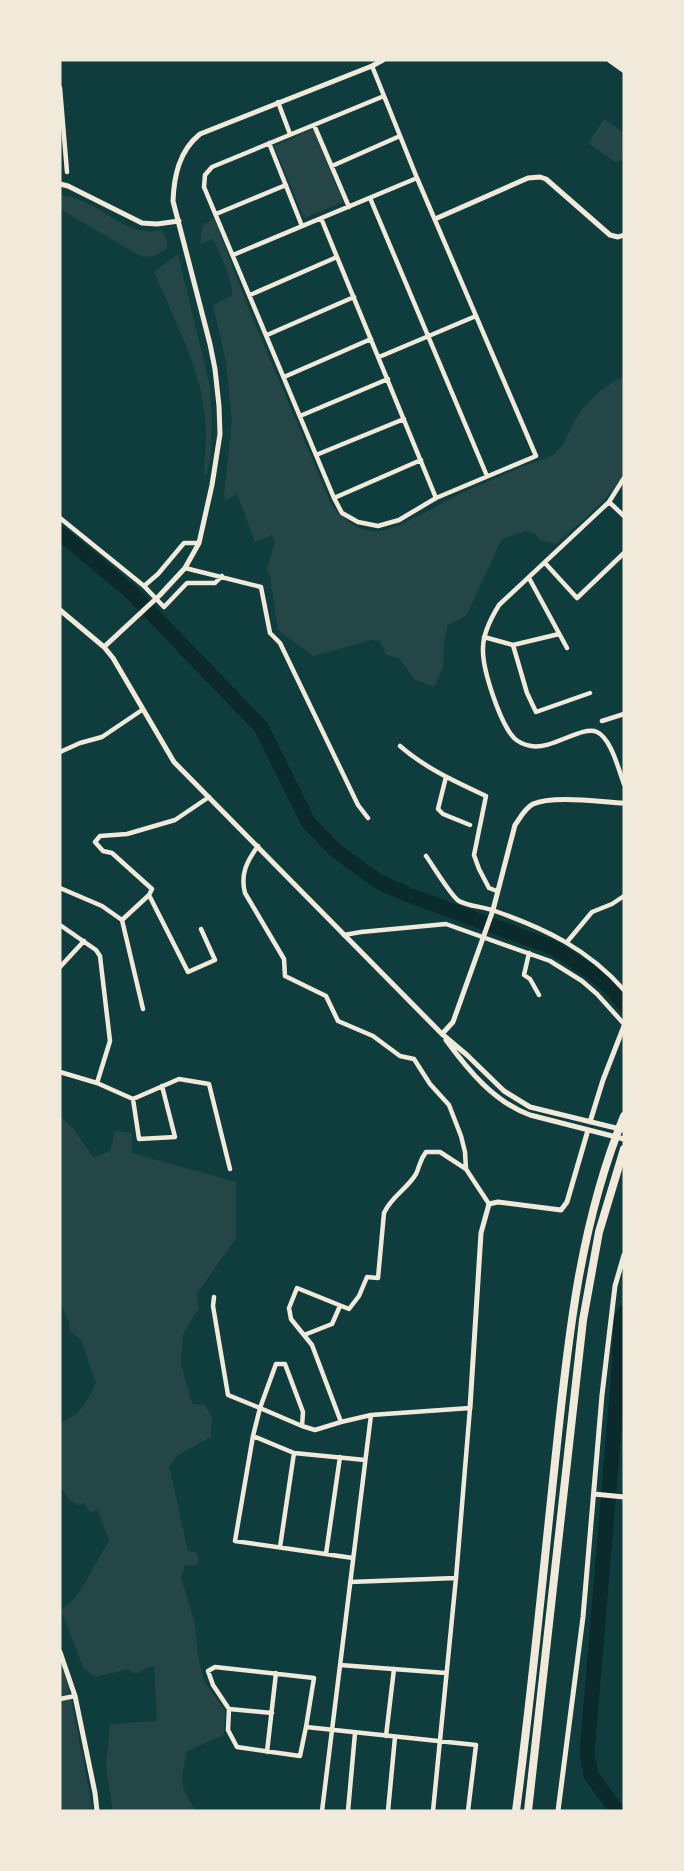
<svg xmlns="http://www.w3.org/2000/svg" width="684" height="1871" font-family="'Open Sans',sans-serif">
  <rect width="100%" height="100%" fill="#0f3d3e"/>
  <path fill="#244646" d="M604 119 624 133V158L617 163 588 143Z
    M313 129 343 202 304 218 274 146Z
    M60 195C69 196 79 199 87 203 111 215 133 237 162 230L167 241 166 249 154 256 142 257 60 209Z
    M214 218 248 307 332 506C345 520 358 533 379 531 400 529 441 503 462 493 481 484 502 476 521 467 531 463 547 460 555 453 565 444 568 433 574 422 586 401 603 387 624 376V474C608 501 579 523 556 544L540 540 534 533 525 531 502 539 466 616 448 625 444 641 443 667 434 687 414 679 399 658 386 655 380 641 372 640 313 656 278 630 270 577 267 569 275 542 272 535 255 542 237 494 225 501 224 495 232 421 226 362 213 305 233 295 227 270 213 239 200 244 202 226Z
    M178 254 210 387 212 419 211 450 207 475H204C204 460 207 444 206 429 204 374 175 322 154 272Z
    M60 1117C75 1125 82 1145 94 1157L110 1151 115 1131 132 1133V1153L236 1182V1238L197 1294 199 1308 183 1334 181 1363 192 1404 205 1405 212 1418 211 1437 178 1455 169 1466 188 1551 196 1552 199 1560 198 1565H185L181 1577 195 1624 198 1656 204 1681 225 1711 224 1735 187 1751C181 1783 178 1783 196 1811H113L106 1765 110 1724 157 1721 154 1666 148 1667 136 1674 128 1669 95 1677 83 1667 61 1610 77 1596 109 1541 98 1510 90 1512 84 1503 79 1505 70 1501 60 1486V1422C81 1415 87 1402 96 1383L81 1340 70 1331 69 1322 60 1303Z
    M60 1664 68 1684 93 1811H60Z"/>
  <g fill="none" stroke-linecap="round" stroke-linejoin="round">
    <path stroke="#0a2a2b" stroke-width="15" d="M60 533 131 592 261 727 308 822 335 850 379 882 409 895 554 948 591 972 613 990 624 1004
      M617 1811 591 1775 587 1753 619 1370 621 1321 624 1313"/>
    <path stroke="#f1e9da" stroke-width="4.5" d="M372 66 417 178 536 456 436 498 399 520 378 526 358 522 342 513 334 498 204 187 205 175 212 167 384 96
      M60 88 67 172
      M278 102 290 134
      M314 125 349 207
      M269 143 302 226
      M332 166 400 136
      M370 198 487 476
      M216 214 286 185
      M321 218 436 498
      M233 255 417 178
      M250 295 337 257
      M267 335 354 297
      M379 357 476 316
      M284 377 371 339
      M300 416 388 379
      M316 455 404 419
      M624 478 609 502 499 605C491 618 483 633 483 648 482 669 500 723 514 738 518 742 526 745 531 746 552 750 582 725 597 732 611 738 619 771 624 784
      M334 498 421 460
      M609 502 624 516
      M60 518 144 586 164 607 187 583H215L222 576
      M545 563 577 598 624 553
      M185 568 261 587 270 633 280 643 358 805 368 818
      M529 578 567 648
      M144 586 158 574 184 543H199
      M484 637 513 645 559 634
      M513 645 527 693 536 712 590 693
      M602 721 624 714
      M400 746C425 768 456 782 486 796L474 855 479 869 489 888 497 891
      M60 752 80 743 102 737 142 710
      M446 777 438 809 443 814 470 825
      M258 846C247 861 240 874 245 893L284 959 285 976 326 996 338 1021 373 1036 400 1056 414 1059 430 1084 449 1105 461 1136 465 1152 466 1169 489 1204
      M426 856C432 864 451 896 459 901 467 906 485 907 495 911 546 929 588 949 624 990
      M60 888 102 906 122 920 143 1009
      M149 895 188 972 215 960 201 929
      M122 920 149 895 152 889 112 853 103 851 95 842 100 836 127 834 175 820 209 797
      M60 925 96 950 100 956 110 1041 97 1083
      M344 935 361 932 446 924 550 961 582 981 597 994 624 1024
      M567 942 592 912 612 904 624 896
      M529 953 524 975 530 979 539 995
      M60 967 84 941
      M60 1072 97 1083 133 1099 179 1079 209 1084 230 1169
      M133 1099 139 1139 175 1137 162 1086
      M214 1297 213 1306 228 1395 260 1408 253 1436 235 1541 353 1558
      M304 1335 332 1324 340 1306
      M302 1426 303 1412 285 1364H276L260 1408 302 1426 315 1430 341 1422
      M253 1436 294 1453 365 1460
      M280 1547 294 1453
      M326 1554 340 1457
      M350 1582 456 1578
      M340 1665 446 1673
      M60 1699 75 1696
      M229 1709 272 1713
      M306 1727 314 1678 215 1667 208 1671 213 1685 229 1709 228 1730 237 1747 300 1756 306 1727 476 1745 468 1811
      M386 1736 394 1669
      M267 1752 276 1673
      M322 1811 371 1415
      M348 1811 355 1733
      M388 1811 395 1737
      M433 1811 456 1578 470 1408 371 1415 341 1422 312 1345 291 1319 289 1308 297 1288 349 1309 359 1296 367 1277 378 1278 384 1213C391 1197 407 1189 416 1174 420 1166 419 1161 426 1152H440L466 1169"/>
    <path stroke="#f1e9da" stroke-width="5" d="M60 184 68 186 142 223 157 224 179 221
      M435 219 528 178 540 177 546 179 610 235 618 237 624 235
      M60 610 104 647 113 658 174 762 442 1034 467 1055 504 1091 530 1107 624 1130
      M104 647 160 595 185 568 199 543 212 485 220 434 219 406 215 369 210 344 173 201C174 176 179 151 200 134L372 66 383 60
      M442 1034 453 1022 493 910 515 825C520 818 525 808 533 804 553 795 601 802 624 803
      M446 1040C468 1070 494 1102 530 1115L624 1139
      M590 1122 603 1080 624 1026
      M470 1408 481 1233 489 1204 498 1202 561 1210 567 1202 588 1130
      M594 1494 624 1497
      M60 1652 75 1696 95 1793 97 1811
      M558 1811 583 1617 602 1395 615 1286 624 1255"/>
    <path stroke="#f1e9da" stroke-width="6" d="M610 60 624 70
      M619 60 624 63"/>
    <path stroke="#f1e9da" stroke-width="8" d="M516 1811C532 1692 543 1573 556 1453 568 1339 580 1223 624 1116
      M528 1811 583 1320 599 1232 624 1149"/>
  </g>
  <rect width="684" height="1871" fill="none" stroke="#f1e9da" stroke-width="123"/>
</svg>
